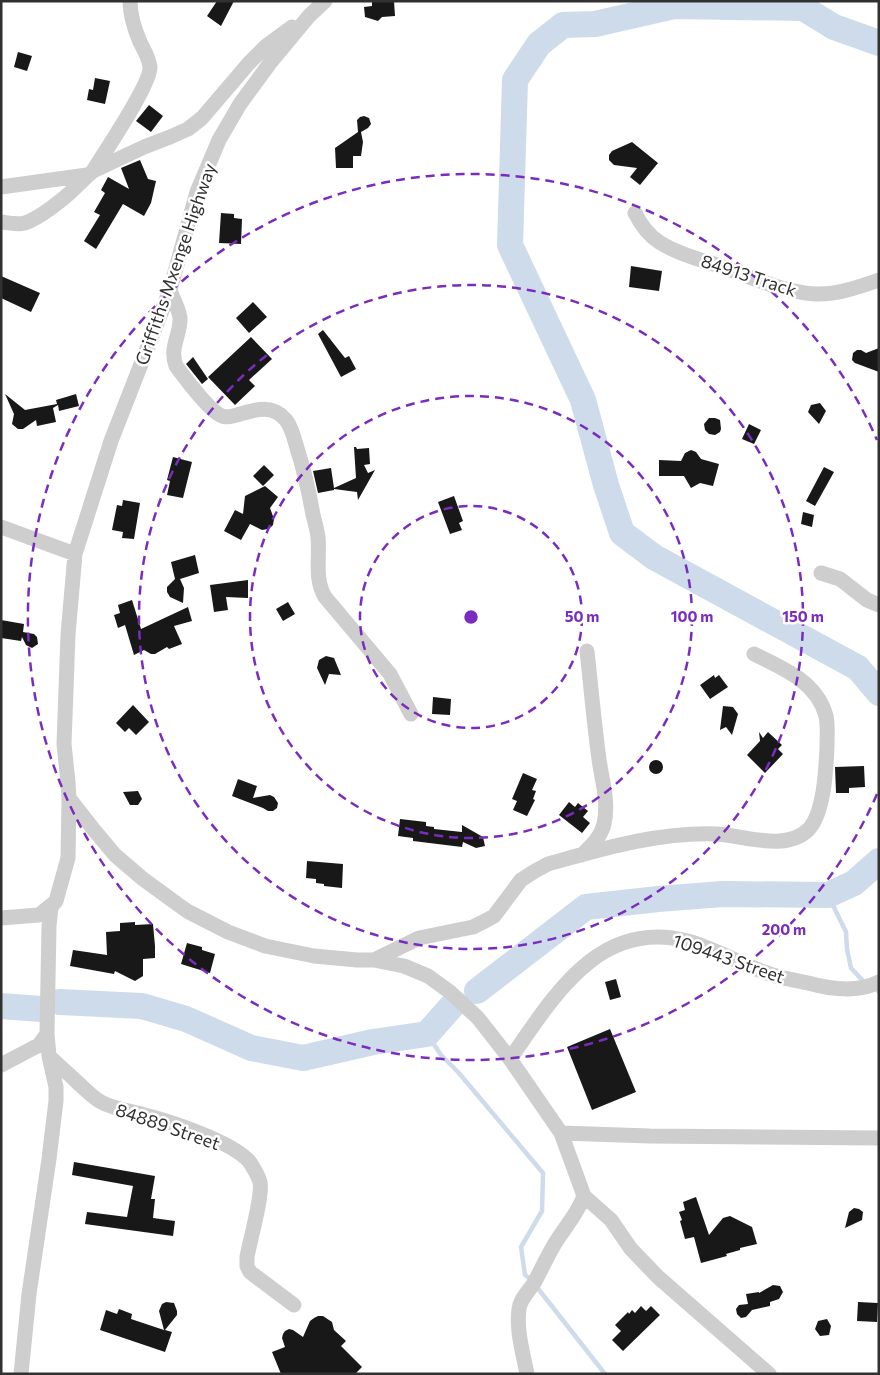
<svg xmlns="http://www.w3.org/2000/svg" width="880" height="1375" font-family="Commissioner,sans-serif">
  <rect width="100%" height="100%" fill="#fff"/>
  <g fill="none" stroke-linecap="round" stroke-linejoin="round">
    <path stroke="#cedbeb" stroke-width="4.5" d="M828 895 846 932 847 949 851 968 864 982
      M878 991 879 992
      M427 1034 441 1055 458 1072 543 1173 542 1211 521 1247 525 1275 532 1280
      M536 1286 605 1374"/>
    <path stroke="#cedbeb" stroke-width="26" d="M879 43 834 27 803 8 674 6 595 24 563 25 539 44 515 80 510 245 583 400 606 485 622 533 654 557 858 668 879 693
      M477 991 586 907 658 899 723 894 828 895 854 883 879 861
      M60 1002 142 1006 186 1019 251 1048 303 1058 373 1042 427 1034 451 1007
      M1 1006 41 1009"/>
  </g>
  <path fill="#181818" d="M217 1H234L221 26 207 16Z
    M372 1H394L395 16 382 17 378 21 365 17 364 7 372 6Z
    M18 52 32 56 27 71 14 67Z
    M95 78 110 81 105 104 87 100 89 89 93 90Z
    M149 105 163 116 151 132 136 121Z
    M364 116 369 118 371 124 368 128 361 132 363 142 361 156H353V168H336L335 148 358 132 357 120 360 117Z
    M632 142 658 163 640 185 630 177 637 168 614 165 609 160V155L612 151Z
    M140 160 148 179 156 181 151 203 144 216 123 204 96 249 84 241 100 215 94 212 105 193 101 190 108 177 129 189 121 168Z
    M221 213 234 214V218L242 219 241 244 219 243Z
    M631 266 662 271 659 291 629 287Z
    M1 276 40 293 31 312 1 298Z
    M253 302 267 317 249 333 236 318Z
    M323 330 345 358 349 356 356 369 341 377 318 334Z
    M251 337 272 359 249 380 255 386 235 405 208 377Z
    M879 348V372L855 363 852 360 853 353 857 350H861L866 353Z
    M193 357 208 379 202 384 186 364Z
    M5 394 25 410 57 404 56 400 76 394 79 406 59 411 58 405 53 408 56 422 37 426 36 420 23 429H18L12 424 14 414Z
    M820 403 826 411 819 424 808 412 811 405Z
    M709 418H715L720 420 721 429 720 432 715 435 709 434 705 430 704 424Z
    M749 424 761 430 754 444 742 439Z
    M354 447H356L357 449 369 448 370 464 364 465 368 473 375 470 358 500 357 492 334 489V490L318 493 313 471 331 468 334 488 356 478Z
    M691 450 696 452 701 459 719 464 713 486 700 483 691 488 684 476H659V460L681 461 685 453Z
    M173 457 192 462 183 498 167 495 170 481 167 480Z
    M264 465 274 475 263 486 253 476Z
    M824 467 834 472 815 506 806 501Z
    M265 486 278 497 270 508 274 519 273 525 271 527 268 529 262 530 250 524 241 540 224 531 235 510 243 514 245 496Z
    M454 496 463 521 459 523 462 530 450 534 438 502Z
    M123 500 140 503 134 539 122 538 123 532 112 530 117 505 122 506Z
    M803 512 814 515 812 527 801 524Z
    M195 555 199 573 180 579 184 588 183 603 170 597 167 592V587L175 579 171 562Z
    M248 580V598L226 597 228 610 214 612 210 585Z
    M132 600 141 629 188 607 192 621 174 626 182 644 169 649 167 647 155 654H151L144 650 134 655 125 625 118 628 114 615 120 613 118 605Z
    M288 602 295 614 283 621 276 609Z
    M1 620 24 624 23 632 34 634 37 637 38 644 32 648 26 645 22 637 21 641 1 638Z
    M326 656 334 658 341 675 329 674 325 685 317 668 319 660Z
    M714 675 715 678 719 675 728 687 710 699 700 685Z
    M433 697 451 699 450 715 432 714Z
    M133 705 149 722 136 735 129 728 125 732 116 723Z
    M723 706 733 707 738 714 732 735 726 727 720 730Z
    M759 732 763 738 768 732 782 745 778 749 783 754 765 773 747 755 760 741Z
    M649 767a7 7 0 1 1 14 0a7 7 0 1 1-14 0Z
    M864 766 865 787 849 788V793H836L835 767Z
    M523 773 537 779 532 790 536 791 533 799 535 800 527 816 513 810 517 801 512 799Z
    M238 779 257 786 253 798 270 795 274 797 278 803 277 808 273 811H268L263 808 232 796Z
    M138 791 142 799 138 805H130L123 792Z
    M569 802 575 807 578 803 588 811 583 817 590 823 582 833 559 815Z
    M400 819 426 822V826L434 827V829L462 832V825L483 837 485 846 476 848 463 842 462 847 413 841V838L398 836Z
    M307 861 343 864 342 888 324 886V884L316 883V879L306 878Z
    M135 922V925L153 924 155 946V958L143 959V976L135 981 115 971 114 974 70 966 73 950 107 955 106 932 120 931V923Z
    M187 943 202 947V950L215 954 210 973 181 964Z
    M616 979 621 997 610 1000 605 982Z
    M610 1029 636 1092 592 1110 567 1047Z
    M74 1162 155 1176 151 1199H155L153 1218 175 1221 173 1236 85 1224 87 1212 127 1217 133 1186 72 1175Z
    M696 1197 709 1235 723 1218 730 1216 752 1227 757 1244 740 1248V1250L726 1254 727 1256 701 1263 694 1237 685 1239 680 1221 682 1220 679 1212 685 1210 683 1202Z
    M854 1208 859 1209 863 1212 862 1220 845 1228 849 1212Z
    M773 1285 780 1286 783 1292 779 1299 770 1302V1306L752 1310 746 1317 741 1318 737 1314 736 1309 739 1305 748 1304 746 1294 759 1292V1293Z
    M166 1302 174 1303 177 1311V1315L165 1330 172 1332 165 1352 100 1330 106 1310 117 1314 119 1309 132 1314 131 1319 164 1330 159 1311 162 1304Z
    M858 1302 878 1303 877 1322 857 1321Z
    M641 1306 646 1311 651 1306 660 1315 623 1351 612 1340 621 1331 615 1325 628 1312 629 1314 632 1310 635 1313Z
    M318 1316H323L332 1322 334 1330 346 1341 341 1346 362 1367 355 1374H281L272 1352 285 1347 282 1338 283 1334 285 1331 289 1329 293 1330 303 1337 310 1321 314 1318Z
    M827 1319 831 1326 829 1335 820 1336 815 1329 818 1321Z"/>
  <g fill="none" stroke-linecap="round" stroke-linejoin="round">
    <path stroke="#cecece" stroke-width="15" d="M325 1 309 16 270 63 240 104 219 140 197 192 170 290 111 441 75 554 68 635 64 744 68 782 69 798 94 830 115 855 143 879 187 911 228 932 265 946 314 956 357 960H374L404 966 428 976 450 992 478 1018 510 1059 561 1133 584 1196 611 1220 631 1249 658 1277 769 1374
      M93 171C104 153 151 84 150 67 149 58 144 50 140 42 134 28 130 16 130 1
      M1 187 87 175
      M635 213C641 225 648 235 659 242 678 254 702 260 723 267 753 278 783 292 815 294 836 295 859 287 879 280
      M1 222C9 223 17 225 25 223 40 218 65 198 76 187 82 181 87 176 93 171L144 147 170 137 188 129 202 118 249 63 266 46 292 27
      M170 290C173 299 179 309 180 318 181 334 169 347 176 366 185 378 210 412 222 416 227 418 232 416 237 415 254 410 272 403 286 420 292 428 294 438 297 448 304 470 309 492 313 515 315 522 317 530 318 537 320 559 314 578 325 597L390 674 411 714
      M1 527 75 554
      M821 573 840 579 867 600 879 605
      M582 855C591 846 601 837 604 824 609 801 602 782 599 759 594 723 591 687 587 651
      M1 918 39 915 55 902
      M374 960 419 938 473 927 485 921 494 916 521 880 535 871 548 864C602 849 658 832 716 834 743 835 785 852 808 830 824 814 826 770 827 747 827 737 828 725 826 716 817 682 783 668 754 654
      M49 1056C58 1065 68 1073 77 1082 85 1089 92 1097 101 1102 114 1109 130 1111 145 1115 172 1122 230 1141 249 1161 253 1167 258 1175 260 1182 263 1195 250 1240 247 1257V1266L250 1272 294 1305
      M510 1059C554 996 600 916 691 942 716 950 740 963 764 972 778 978 794 980 808 983 830 989 858 993 879 982
      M1 1065 39 1045 47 1034
      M561 1133 650 1136 879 1138
      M21 1374 29 1294 49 1159 56 1101V1087L49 1056 47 1034 49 926 51 907 56 901 68 858 69 798
      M527 1374C523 1353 516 1330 519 1309 520 1299 529 1291 534 1283 541 1270 547 1257 554 1245 564 1228 577 1215 584 1196"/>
  </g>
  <g fill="none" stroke="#7b2cbf" stroke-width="2.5" stroke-dasharray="9 6">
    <circle cx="471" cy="617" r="111"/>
    <circle cx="471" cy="617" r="221"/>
    <circle cx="471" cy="617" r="332"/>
    <path d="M877 794A443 443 0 1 1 877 440"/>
  </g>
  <g text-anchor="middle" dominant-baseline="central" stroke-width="5" stroke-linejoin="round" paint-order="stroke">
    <g font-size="18" fill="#313131" stroke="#fff">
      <text transform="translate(175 264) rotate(-71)">Griffiths Mxenge Highway</text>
      <text transform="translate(749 275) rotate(18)">84913 Track</text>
      <text transform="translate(729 958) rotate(19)">109443 Street</text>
      <text transform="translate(168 1126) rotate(19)">84889 Street</text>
    </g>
  </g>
  <circle cx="471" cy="617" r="8" fill="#7b2cbf" stroke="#fff" stroke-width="2.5"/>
  <g font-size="15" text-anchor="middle" font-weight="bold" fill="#7b2cbf" stroke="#fff" stroke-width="5" stroke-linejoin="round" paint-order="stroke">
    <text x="582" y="622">50 m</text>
    <text x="692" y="622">100 m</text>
    <text x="803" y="622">150 m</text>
    <text x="784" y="935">200 m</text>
  </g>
  <rect width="880" height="1375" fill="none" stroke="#313131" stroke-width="5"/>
</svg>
